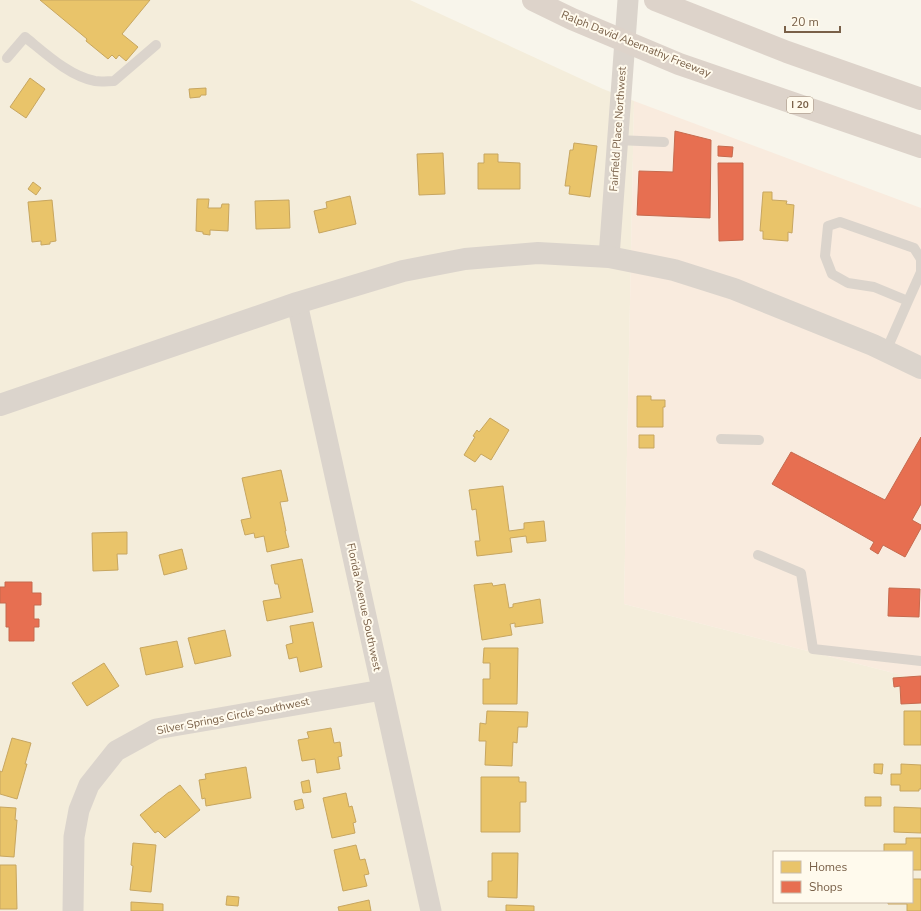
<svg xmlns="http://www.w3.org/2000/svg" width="921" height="911" font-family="'Nunito Sans',sans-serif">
  <rect width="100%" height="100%" fill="#f8f5eb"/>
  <path fill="#f4eddb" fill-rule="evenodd" d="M0 0H410L603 89 634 101 624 604 921 680V911H0ZM774 852H912V902H774Z"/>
  <path fill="#f9ebde" d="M634 101 921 208V680L624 604Z"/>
  <path fill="#e9c46a" stroke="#c7a660" d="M40 0H150L122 34 138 47 126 61 119 55 116 59 112 55 108 59 86 41 87 39Z
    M30 78 45 89 26 118 10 107Z
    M206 88V95H201L200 97 190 98 189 89Z
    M574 143 597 146 590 197 569 194 570 186H565L570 150H573Z
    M443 153 445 194 419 195 417 154Z
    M484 154H498V162L520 163V189H478V163H484Z
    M33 182 41 188 36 195 28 189Z
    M763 192H772V200L787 201 786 204 794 205 792 233 788 232V241L763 239V231H760Z
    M350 196 356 224 319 233 314 211 327 208 326 202Z
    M197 199H209L208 208H221L222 204H229L228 231 210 230V235L203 234V232L196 231Z
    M52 200 56 241 50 242V244L41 245V241L32 242 28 202Z
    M289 200 290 228 256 229 255 201Z
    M637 396H651V400H665V407H663V427H637Z
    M490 418 509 430 491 460 481 454 475 462 464 455 475 437 473 436 477 430 479 432Z
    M639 435H654V448H639Z
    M281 470 288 501 280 502 286 531H285L289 547 267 552 264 536 255 538 254 533 245 535 241 520 251 518 242 478Z
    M503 486 509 531 524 529V523L544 521 546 541 527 543 526 536 510 538 512 552 477 556 475 541H480L476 509 472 510 469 490Z
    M127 532V554H117L118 570 93 571 92 533Z
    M182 549 187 569 164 575 159 555Z
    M302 559 313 612 267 621 263 601 281 598 278 584H275L271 565Z
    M492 583 493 586 505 584 509 608 513 607V604L540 599 543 623 515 627V623L510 624 512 635 482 640 474 585Z
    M313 622 322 667 300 672 297 657 289 659 286 645 293 643 290 626Z
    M225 630 231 656 195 664 188 638Z
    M177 641 183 667 146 675 140 648Z
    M484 648H518L517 704H483V679H490V663H483Z
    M104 663 119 686 87 706 72 683Z
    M487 711 528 712 527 727H518L517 743 513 742 512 766 485 765 486 741H479L480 723 486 724Z
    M904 711H921V745H904Z
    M331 728 334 743 340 742 342 756 338 757 340 769 317 773 315 759 302 761 298 740 309 738 307 732Z
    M12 738 31 743 25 764H27L17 799 0 794V771L2 772Z
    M874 764H883L882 774 874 773Z
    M901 764 921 765V789H919V791H900V785H891V774H901Z
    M246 767 251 798 206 806 205 798 202 799 199 780 206 779 205 774Z
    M481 777H519V782H526V802H520V832H481Z
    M309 780 311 792 303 793 301 782Z
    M180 785 200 810 165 838 158 831 155 833 140 815 169 792H170Z
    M346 793 349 807 352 806 356 822 353 823 355 833 332 838 323 798Z
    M865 797H881V806H865Z
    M302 799 304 808 296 810 294 801Z
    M0 807 16 808 15 820H17L14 857 0 856Z
    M894 807 921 808V833L894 832Z
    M906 838H921V870H912V852H884V844H906Z
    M133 843 156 845 151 892 130 890 133 866 131 865Z
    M356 845 360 860 365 859 369 874 364 875 367 886 343 891 334 850Z
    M492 853H518L517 898 488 897V881H492Z
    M0 865H16L17 909H0Z
    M912 879H921V911H907V904H888V902H912Z
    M227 896 239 897 238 906 226 905Z
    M369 900 371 911H339L338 907Z
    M131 902 163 904V911H131Z
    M506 905 534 906V911H506Z"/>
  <path fill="#e76f51" stroke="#c66a4e" d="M675 131 711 140 710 218 637 215 639 171 673 172Z
    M718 146 733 147 732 157 718 156Z
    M718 163H743V240L719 241Z
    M921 437V504L912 520 921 525V528L905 557 883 545 878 554 870 549 874 542 772 484 791 452 885 500Z
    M5 582H32V593H41V605H34V619H39V627H34V641H9V627H6V603H0V587H5Z
    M889 588 920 589 919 617 888 616Z
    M921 676V703L901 704 900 686 894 687 893 678Z"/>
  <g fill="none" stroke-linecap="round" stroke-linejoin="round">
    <path stroke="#dbd4cc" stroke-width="10" d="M7 58 25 37C45 53 69 76 95 81 101 82 108 81 114 81L156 45
      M617 140 664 142
      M886 351 908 301 874 287 848 283 832 274 825 256 828 226 840 222 914 248 921 259V272L908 301
      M721 439 759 440
      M758 555 801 573 813 649 921 661"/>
    <path stroke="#dbd4cc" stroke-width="21" d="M609 257 628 0
      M297 303 431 911
      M73 911 74 837 79 810 89 785 116 751 156 729 382 690"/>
    <path stroke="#dbd4cc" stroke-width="22" d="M0 405 297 303 403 271 465 259 538 253 609 257 674 270 734 289 873 345 921 368"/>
    <path stroke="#ddd3ca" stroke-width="22" d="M533 0 572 19 679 64 921 147
      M655 0 787 52 921 99"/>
  </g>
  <g text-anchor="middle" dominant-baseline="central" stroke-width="4" stroke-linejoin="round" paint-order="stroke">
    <rect fill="#fffaed" stroke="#a18e7a" stroke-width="1" x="787" y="97" width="26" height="16" rx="3"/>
    <g font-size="10" font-weight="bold" fill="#796048">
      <text x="800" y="105">I 20</text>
    </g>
    <g font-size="11" fill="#796048" stroke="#fffaed">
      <text transform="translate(636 44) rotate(22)">Ralph David Abernathy Freeway</text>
      <text transform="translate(618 129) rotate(-86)">Fairfield Place Northwest</text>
      <text transform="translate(364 607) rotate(78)">Florida Avenue Southwest</text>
      <text transform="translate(233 716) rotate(-11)">Silver Springs Circle Southwest</text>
    </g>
  </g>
  <rect x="773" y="851" width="140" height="52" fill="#fffaed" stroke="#c9bcab"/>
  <rect x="781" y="861" width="20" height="12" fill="#e9c46a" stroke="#c9bcab"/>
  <text x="809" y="871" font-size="12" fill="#796048">Homes</text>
  <rect x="781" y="881" width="20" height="12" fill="#e76f51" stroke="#c9bcab"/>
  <text x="809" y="891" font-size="12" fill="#796048">Shops</text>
  <path d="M785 26v6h55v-6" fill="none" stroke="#796048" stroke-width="2"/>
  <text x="791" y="26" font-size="12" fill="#796048" stroke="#fffaed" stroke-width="3" paint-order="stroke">20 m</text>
</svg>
